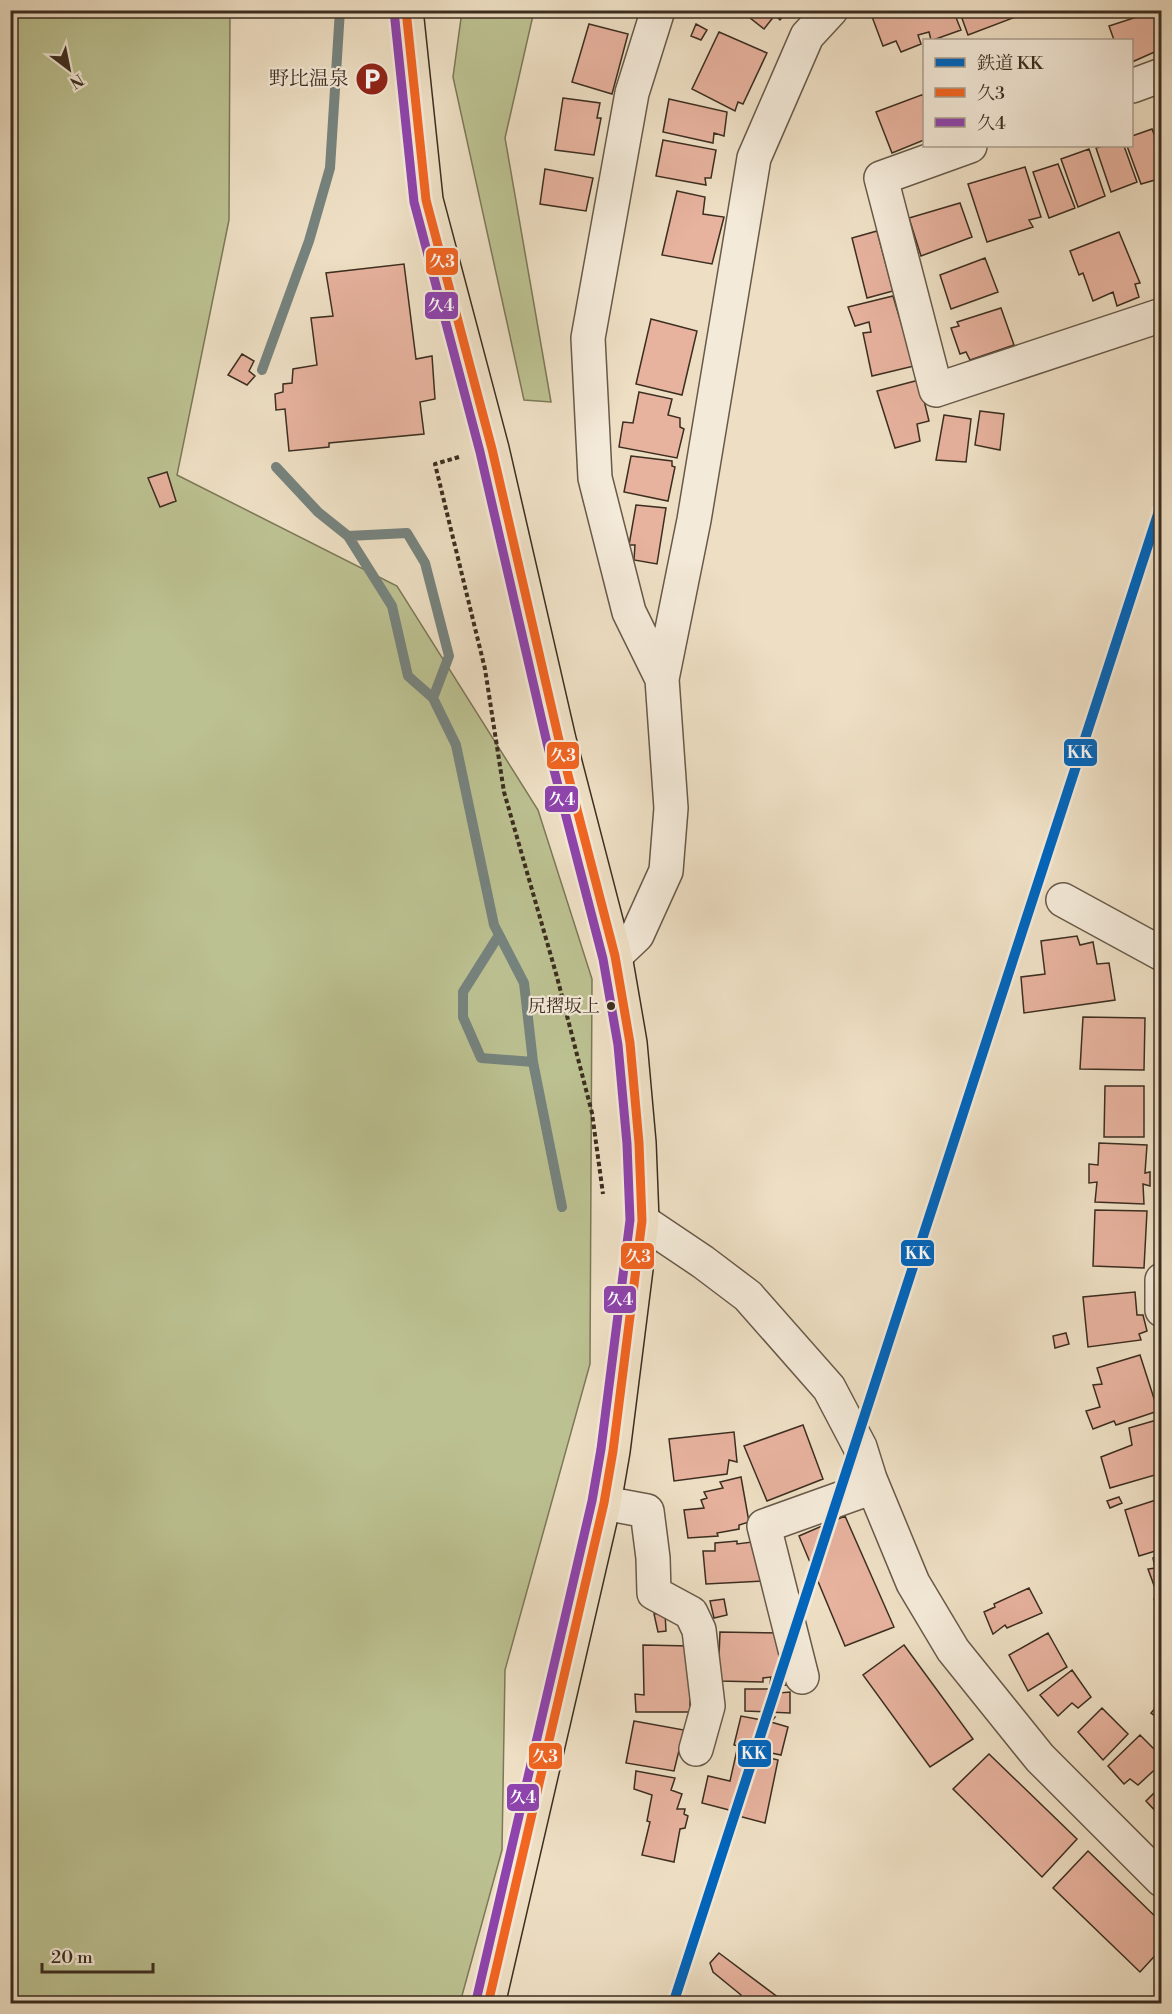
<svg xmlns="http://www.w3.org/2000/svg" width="1172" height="2014" font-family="'Libre Bodoni','Noto Serif JP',serif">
  <rect width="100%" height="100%" fill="#eedfc4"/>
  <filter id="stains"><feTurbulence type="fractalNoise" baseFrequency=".00333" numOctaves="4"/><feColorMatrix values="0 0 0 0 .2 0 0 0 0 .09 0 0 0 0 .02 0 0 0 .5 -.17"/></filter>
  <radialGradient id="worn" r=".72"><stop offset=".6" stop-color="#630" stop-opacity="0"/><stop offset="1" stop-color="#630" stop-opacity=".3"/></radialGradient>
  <path fill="#bcc191" stroke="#7c7858" stroke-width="1.5" d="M11 11H230L229 220 177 475 397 586 538 810 592 979 590 1364 505 1670 502 1850 460 2003 11 2004Z
    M462 11H534L505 138 551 402 524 400 453 77Z"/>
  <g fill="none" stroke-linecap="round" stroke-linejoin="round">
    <path stroke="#76837e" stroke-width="10" d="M262 370 309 241 330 168 340 10
      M276 467 318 512 348 536 407 533 425 563 449 656 433 698 456 745 494 925 524 983 533 1062 562 1207
      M348 536 392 606 408 676 433 698
      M499 935 463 992V1017L481 1058 533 1062"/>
  </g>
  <path fill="#e7b29e" stroke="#3c2e20" stroke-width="1.5" d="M740 10H788L780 20 775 15 764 29Z
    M881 10H953L961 30 933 40H931L929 32 918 35 921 44 901 52 896 41 883 46 871 14Z
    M959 10H1031V11L968 35Z
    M1142 10H1162V59L1159 60V50L1132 62V40H1114L1109 26 1143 15Z
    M589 24 628 34 612 94 572 82Z
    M696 24 707 30 701 40 691 36Z
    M719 32 767 53 743 104 738 102 735 111 692 89Z
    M924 94V140L892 153 876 112Z
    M563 98 600 103 597 118H601L594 155 555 150Z
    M669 99 727 112 724 136 714 133 713 143 663 132Z
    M1152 129 1162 154V178L1141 184 1127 146H1132V136Z
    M663 140 716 150 711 178H705L706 185 656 176Z
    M1103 146H1124L1137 182 1111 192 1096 148Z
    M1089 149 1105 196 1078 207 1061 159Z
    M1058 164 1075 208 1049 218 1033 172Z
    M1025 167 1041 217 1029 220 1033 227 987 242 968 184Z
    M545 169 593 178 586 211 540 204Z
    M677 191 705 197 703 214 724 217 712 264 662 255Z
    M960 203 972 237 921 256 909 218Z
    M877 231 893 291 867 298 852 238Z
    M1119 232 1140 283 1135 284 1139 297 1117 306 1113 292 1093 301 1083 273 1079 275 1070 251Z
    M985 258 998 292 951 309 940 275Z
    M404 264 416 359 432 356 435 399 420 402 424 434 329 443V447L289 451 285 409 276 410 275 394 283 392V384L292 383 293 369 317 365 311 318 333 316 326 273Z
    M893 296 914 366 872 376 863 333 871 332 869 322 855 326 848 307Z
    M1001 308 1014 345 970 360 966 352 960 354 951 328 959 326 957 322Z
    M651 319 697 331 682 395 636 384Z
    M242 354 254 361 249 371 255 376 247 385 228 375Z
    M919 380 929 421 917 424 920 441 895 448 877 391Z
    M639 392 672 399 668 415 680 418V427L684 429 677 458 619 447 623 422 633 423Z
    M980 411 1004 414 1000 450 975 445Z
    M944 415 971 419 966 462 936 460Z
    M631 456 672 461V466L675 467 668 501 624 492Z
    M167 472 176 501 160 507 148 478Z
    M636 505 666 508 657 564 634 560 635 545H629Z
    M1077 936 1080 945 1093 942 1097 964 1109 963 1115 1000 1024 1013 1021 977 1045 974 1041 941Z
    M1083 1017 1145 1018 1144 1070 1080 1069Z
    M1105 1086H1144V1137H1104Z
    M1099 1143 1147 1145 1145 1173 1150 1172V1186L1143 1184 1144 1204 1095 1202 1097 1182 1089 1183V1164L1098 1165Z
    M1095 1210 1147 1211 1144 1268 1093 1266Z
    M1135 1292 1137 1315H1143L1147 1331 1139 1334 1141 1340 1088 1347 1083 1297Z
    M1066 1333 1069 1344 1055 1348 1053 1336Z
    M1140 1355 1158 1411 1116 1425 1114 1421 1093 1429 1086 1411 1100 1407 1093 1385 1102 1384 1097 1368Z
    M1160 1419 1162 1473 1110 1488 1101 1457 1132 1445 1129 1428Z
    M803 1425 823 1479 767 1501 744 1446Z
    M734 1432 737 1462 729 1460 727 1474 674 1481 669 1439Z
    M741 1477 749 1522 739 1525V1529L717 1533 718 1536 688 1538 684 1510 704 1508 701 1500 707 1498 704 1492 723 1488 720 1482Z
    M1119 1497 1122 1503 1110 1508 1107 1501Z
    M1162 1498V1549L1139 1556 1125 1510Z
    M845 1516 894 1627 845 1646 799 1536Z
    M737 1541V1544L760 1541 764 1581 706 1584 703 1551H715V1543Z
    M1162 1555V1619H1160L1154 1599H1159L1148 1569 1155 1568 1153 1558Z
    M1029 1588 1042 1613 1007 1628 1005 1625 993 1634 984 1612 995 1607 994 1604Z
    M724 1599 727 1615 714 1618 710 1601Z
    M665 1613 666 1631 658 1632 654 1614Z
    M720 1632 785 1633 794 1686 770 1684 771 1677 763 1678V1682L718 1681Z
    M1048 1633 1067 1667 1028 1691 1009 1655Z
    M643 1645 690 1646V1712H636L635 1694 644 1695Z
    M904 1645 973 1739 930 1767 863 1675Z
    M1072 1670 1091 1697 1078 1708 1072 1703 1058 1716 1040 1695Z
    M745 1689H780L779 1693 790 1692V1713L745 1711Z
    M1162 1700V1721L1151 1713Z
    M1102 1708 1128 1734 1103 1760 1078 1732Z
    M762 1715 775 1717 771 1722 788 1727 781 1755 734 1745 741 1716 762 1720Z
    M634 1721 684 1730 674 1771 626 1763Z
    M1140 1735 1162 1757V1763L1138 1785 1130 1779 1124 1784 1108 1766Z
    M737 1750 778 1760 765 1823 731 1814 733 1811 702 1803 708 1776 730 1781Z
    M989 1754 1077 1839 1042 1877 953 1789Z
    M636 1771 675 1778 671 1790 682 1794 677 1809H685L684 1814 688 1816 685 1828 680 1829 674 1862 642 1855 650 1822 647 1821 652 1795 634 1789Z
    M1162 1785V1818L1146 1801Z
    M1088 1851 1162 1923V1948L1140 1972 1053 1888Z
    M719 1953 787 2004H739L741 1995 713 1972 710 1963Z"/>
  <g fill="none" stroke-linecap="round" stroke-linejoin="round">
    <defs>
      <path id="minor" d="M1132 86 1162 75
        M970 146 881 178 936 390 1162 315
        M662 679 694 520 754 158 807 36 831 10
        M1063 900 1162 954
        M615 956 637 935 666 871 671 808 662 679 629 612 595 478 588 338 632 93 658 10
        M642 1221 703 1262 748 1296 829 1388 860 1447 870 1479 913 1583 953 1650 1040 1758 1162 1880
        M1162 1280V1310
        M604 1503 647 1511 653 1558 654 1593 691 1613 699 1630 708 1706 696 1749
        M802 1677 764 1526 873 1487"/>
      <path id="highway" d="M406 10 426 200 492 449 559 740 615 956 630 1043 639 1143 642 1221 613 1451 604 1503 488 2004"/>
    </defs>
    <use href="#minor" stroke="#685a49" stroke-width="36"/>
    <use href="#highway" stroke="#3c2e20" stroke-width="36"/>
    <path stroke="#3c2e20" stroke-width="4" stroke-dasharray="4.5 3" stroke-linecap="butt" d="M459 457 435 464 485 669 504 792 557 977 592 1113 603 1194"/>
    <use href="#minor" stroke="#f4ead9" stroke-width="33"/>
    <use href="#highway" stroke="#eedfc4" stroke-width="33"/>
    <defs>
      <path id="bus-1" d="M406 10 426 200 492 449 559 740 615 956 630 1043 639 1143 642 1221 613 1451 604 1503 488 2004"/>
      <path id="bus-2" d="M394 11 414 202 480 452 547 743 603 959 618 1045 627 1144 630 1220 601 1449 592 1501 476 2001"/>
    </defs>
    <use href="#bus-1" stroke="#f4ead9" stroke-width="14"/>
    <use href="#bus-2" stroke="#f4ead9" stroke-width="14"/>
    <use href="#bus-1" stroke="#f26522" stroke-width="9"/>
    <use href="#bus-2" stroke="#8e44ad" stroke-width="9"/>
    <defs>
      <path id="rail-1" d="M673 2004 1162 502"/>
    </defs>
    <use href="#rail-1" stroke="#f4ead9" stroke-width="15"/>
    <use href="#rail-1" stroke="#0065bd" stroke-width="10"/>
  </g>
  <defs>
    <symbol id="parking-disc" viewBox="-11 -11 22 22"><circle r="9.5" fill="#8f2418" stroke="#f4ead9"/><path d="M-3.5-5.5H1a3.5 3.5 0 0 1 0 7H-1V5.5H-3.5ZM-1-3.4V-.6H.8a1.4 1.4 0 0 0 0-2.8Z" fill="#fff"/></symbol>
  </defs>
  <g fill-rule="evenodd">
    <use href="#parking-disc" x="353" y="60" width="38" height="38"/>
  </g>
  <circle fill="#3c2e20" stroke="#f4ead9" stroke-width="2" cx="611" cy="1006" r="5"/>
  <g text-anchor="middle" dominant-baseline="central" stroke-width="4.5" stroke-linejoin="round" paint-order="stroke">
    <g font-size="18" fill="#3c2e20" stroke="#f4ead9" text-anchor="end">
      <text x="600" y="1006">尻摺坂上</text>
    </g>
    <g font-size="20" fill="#3c2e20" stroke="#f4ead9" text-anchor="end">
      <text x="349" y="79">野比温泉</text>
    </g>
  </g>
  <g stroke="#f4ead9" stroke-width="2">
    <rect x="425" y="247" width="34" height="29" rx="6" fill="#f26522"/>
    <rect x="424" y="291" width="35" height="29" rx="6" fill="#8e44ad"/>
    <rect x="1063" y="738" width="35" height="29" rx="6" fill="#0065bd"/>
    <rect x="546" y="741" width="34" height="29" rx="6" fill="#f26522"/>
    <rect x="544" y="785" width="35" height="28" rx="6" fill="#8e44ad"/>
    <rect x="900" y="1239" width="35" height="28" rx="6" fill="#0065bd"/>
    <rect x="620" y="1242" width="35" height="28" rx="6" fill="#f26522"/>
    <rect x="603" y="1285" width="34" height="29" rx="6" fill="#8e44ad"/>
    <rect x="737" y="1739" width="35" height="29" rx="6" fill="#0065bd"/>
    <rect x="528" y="1742" width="35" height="28" rx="6" fill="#f26522"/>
    <rect x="506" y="1783" width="34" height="29" rx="6" fill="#8e44ad"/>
  </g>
  <g font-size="16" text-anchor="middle" font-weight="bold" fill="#fff">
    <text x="442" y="267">久3</text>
    <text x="441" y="311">久4</text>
    <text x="1080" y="758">KK</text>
    <text x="563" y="761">久3</text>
    <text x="562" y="805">久4</text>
    <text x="918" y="1259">KK</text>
    <text x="638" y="1262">久3</text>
    <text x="620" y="1305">久4</text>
    <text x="754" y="1759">KK</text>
    <text x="545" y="1762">久3</text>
    <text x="523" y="1803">久4</text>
  </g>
  <rect width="1172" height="2014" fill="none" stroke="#eedfc4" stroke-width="36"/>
  <rect x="12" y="12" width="1148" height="1990" fill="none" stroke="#3c2e20" stroke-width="3"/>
  <rect x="18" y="18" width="1136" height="1978" fill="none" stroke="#3c2e20" stroke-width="1.5"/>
  <rect x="923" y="39" width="210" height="108" fill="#f4ead9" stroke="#aa9f8f" stroke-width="1.5"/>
  <rect x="935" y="58" width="30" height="9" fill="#0065bd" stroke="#aa9f8f" stroke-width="1.5"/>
  <text x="977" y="69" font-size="18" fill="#3c2e20">鉄道 KK</text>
  <rect x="935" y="88" width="30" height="9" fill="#f26522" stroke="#aa9f8f" stroke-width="1.5"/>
  <text x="977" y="99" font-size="18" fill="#3c2e20">久3</text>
  <rect x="935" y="118" width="30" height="9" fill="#8e44ad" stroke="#aa9f8f" stroke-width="1.5"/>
  <text x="977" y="129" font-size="18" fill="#3c2e20">久4</text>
  <g transform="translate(69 69) rotate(148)" stroke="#f4ead9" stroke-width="4.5" paint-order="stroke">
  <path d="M0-4.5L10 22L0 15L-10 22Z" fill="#3c2e20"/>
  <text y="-9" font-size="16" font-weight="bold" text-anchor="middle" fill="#3c2e20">N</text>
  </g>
  <path d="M42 1963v9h111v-9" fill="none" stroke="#3c2e20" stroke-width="3"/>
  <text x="51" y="1963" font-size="18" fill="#3c2e20" stroke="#f4ead9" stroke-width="4.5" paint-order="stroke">20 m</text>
  <rect width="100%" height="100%" filter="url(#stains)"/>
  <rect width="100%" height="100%" fill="url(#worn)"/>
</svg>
